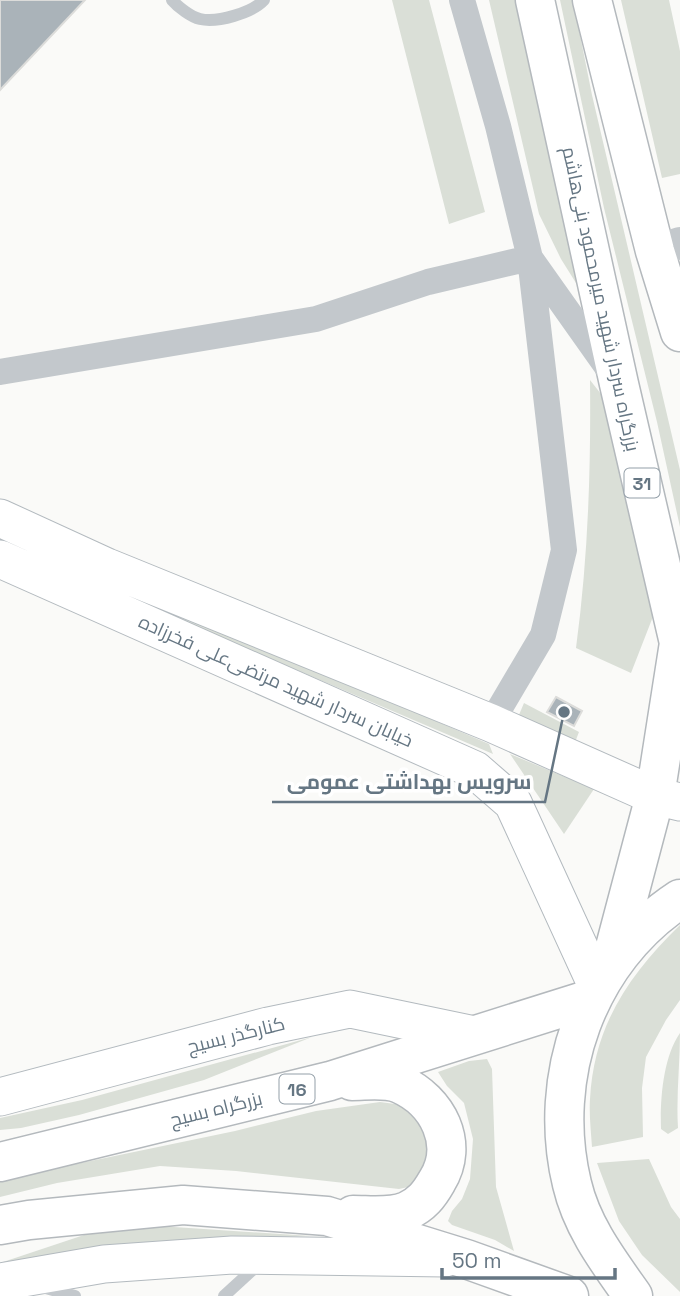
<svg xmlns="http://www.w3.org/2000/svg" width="680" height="1296" font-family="'Space Grotesk',Cairo,sans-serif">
  <rect width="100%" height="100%" fill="#fafaf8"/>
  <path fill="#dadfd7" d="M392 0H429L485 212 449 224Z
    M489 0H534L601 323 561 259 539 214Z
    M560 0H573L592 95 680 470V527L657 422 604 208Z
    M621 0H669L680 51V174L662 178Z
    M590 380 608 403 654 614 631 673 576 648C588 559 591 470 590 380Z
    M0 533 489 744 493 754 0 543Z
    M524 703 579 732 570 755 513 729Z
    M510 754 594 789 564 834Z
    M680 925V1000L666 1020 646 1057 642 1088 643 1137 592 1147C591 1131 589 1115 590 1099 594 1025 629 975 680 925Z
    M680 1033C680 1065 676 1096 678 1128L668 1134 661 1129C660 1100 663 1057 680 1033Z
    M312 1037 204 1080 79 1115 21 1128 0 1130V1118L82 1100Z
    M487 1059 492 1069 496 1187 514 1251 495 1240 452 1225 448 1221 452 1211 462 1199 470 1179 473 1139 464 1103 447 1086 438 1072 469 1061Z
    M380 1102 410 1106 437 1148 413 1186 399 1189 236 1171 160 1166 57 1183 0 1197V1180L4 1179 235 1131 316 1111Z
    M649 1159 671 1207 680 1219V1292L642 1255 619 1221 597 1163Z
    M159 1226 311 1236 212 1238 86 1251 0 1263 96 1231Z"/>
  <path fill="#aab3b9" stroke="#dcdcda" stroke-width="2" d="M0 0H85L0 90Z
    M556 697 582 711 574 726 547 712Z"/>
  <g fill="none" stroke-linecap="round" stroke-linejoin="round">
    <defs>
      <path id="secondary" d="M0 518 107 567 491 723 655 796 680 802
        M0 559 475 770 513 803 597 986
        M0 1097 268 1026 350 1009 475 1035
        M0 1282 104 1264 232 1255 445 1258"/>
      <path id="trunk" d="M535 0 619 384 679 643 655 796 610 966
        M592 0 655 251 680 332
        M352 1081C367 1081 386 1078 400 1084 438 1101 460 1144 437 1181 429 1195 422 1204 407 1211 391 1218 370 1215 353 1215
        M0 1162 330 1081 590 999
        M0 1225 29 1220 183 1205 327 1216 466 1259 569 1296
        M633 1296C609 1262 582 1227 572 1184 546 1077 587 960 680 899"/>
    </defs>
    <use href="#secondary" stroke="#b3babf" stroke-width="39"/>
    <use href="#trunk" stroke="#b4b9bd" stroke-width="41"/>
    <path stroke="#c3c8cc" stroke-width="12" d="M172 0C178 7 191 17 200 19 217 23 252 13 264 0
      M42 1287 75 1296
      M224 1296 260 1263"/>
    <path stroke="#c3c8cc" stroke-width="26" d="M462 0 498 126 530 258 564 550 543 635 491 723
      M0 372 316 319 428 282 530 258 610 371"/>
    <path stroke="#c3c8cc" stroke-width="32" d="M655 251 680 243"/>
    <use href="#secondary" stroke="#fff" stroke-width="37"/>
    <use href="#trunk" stroke="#fff" stroke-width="38"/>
  </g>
  <g text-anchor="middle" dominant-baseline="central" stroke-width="7" stroke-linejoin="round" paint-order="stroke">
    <g fill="#fff" stroke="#939fa8" stroke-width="2">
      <rect x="624.5" y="468.5" width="35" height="29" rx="5"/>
      <rect x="279.5" y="1074.5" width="35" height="29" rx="5"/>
    </g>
    <g font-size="18" font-weight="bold" fill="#657683">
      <text x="642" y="483">31</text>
      <text x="297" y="1089">16</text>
    </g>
    <g font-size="19" fill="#657683" stroke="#fff">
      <text transform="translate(601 299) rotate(78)">بزرگراه سردار شهید میرمحمود بنی‌هاشم</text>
      <text transform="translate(276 681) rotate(24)">خیابان سردار شهید مرتضی‌علی فخرزاده</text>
      <text transform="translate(236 1035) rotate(-14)">کنارگذر بسیج</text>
      <text transform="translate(216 1109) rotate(-14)">بزرگراه بسیج</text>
    </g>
  </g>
  <path fill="none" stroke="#657683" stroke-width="2.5" d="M564 712L545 802H272"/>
  <circle fill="#657683" stroke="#fff" stroke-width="2.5" cx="564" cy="712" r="7"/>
  <g font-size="21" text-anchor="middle" font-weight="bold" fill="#657683" stroke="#fff" stroke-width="7" stroke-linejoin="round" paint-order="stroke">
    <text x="409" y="789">سرویس بهداشتی عمومی</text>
  </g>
  <path d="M442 1268v10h173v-10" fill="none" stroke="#657683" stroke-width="3.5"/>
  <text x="452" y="1268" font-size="21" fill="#657683" stroke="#ffffff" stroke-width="5" paint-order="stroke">50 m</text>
</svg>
